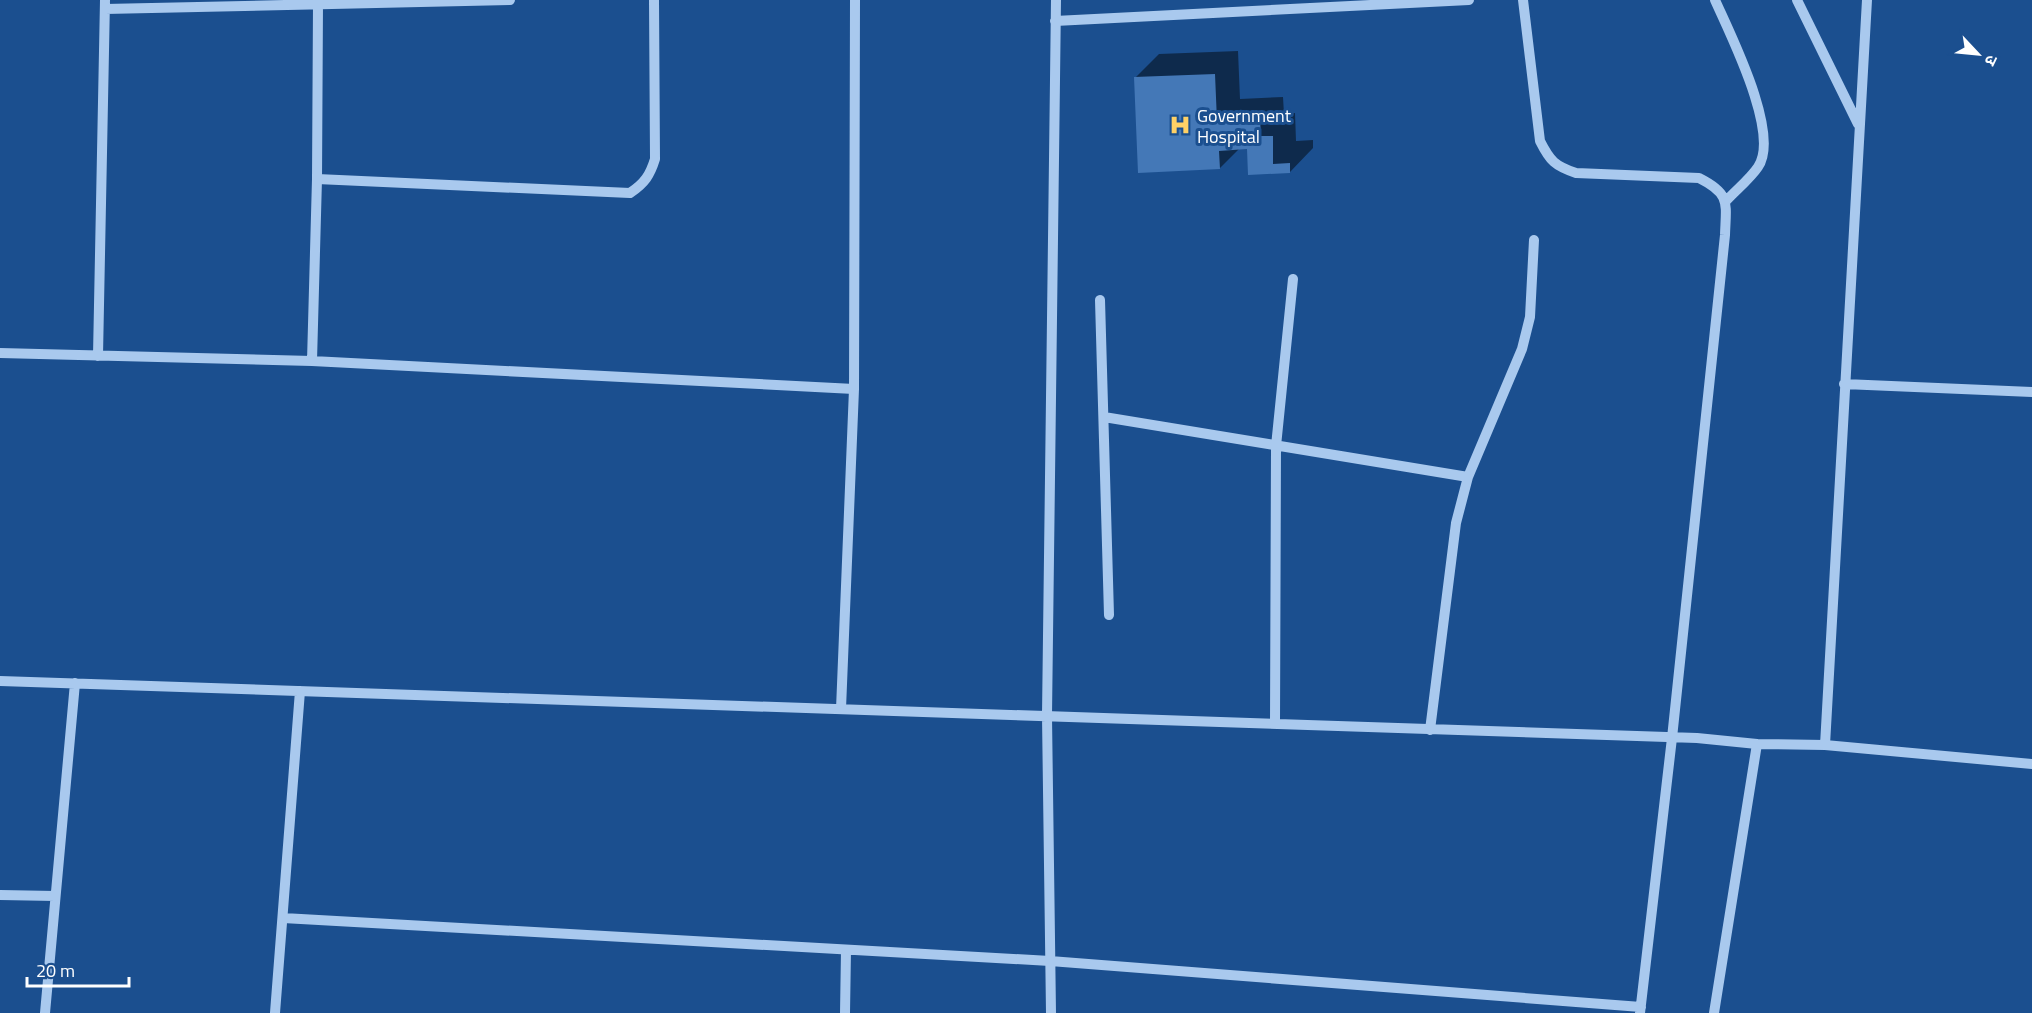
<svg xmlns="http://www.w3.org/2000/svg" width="2032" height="1013" font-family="'Titillium Web','Noto Sans Devanagari',sans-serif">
  <rect width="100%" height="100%" fill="#1b4f8f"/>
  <path fill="#0007" d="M1238 51 1240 99 1283 97 1284 114 1295 113 1296 141 1313 140V148L1290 172 1249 173 1248 147 1240 148 1220 168 1135 78 1159 54Z"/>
  <path fill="#4478b7" d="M1215 74 1217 121 1260 119 1261 136H1273V164L1290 163V173L1248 175 1247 149 1219 151 1220 169 1138 173 1134 77Z"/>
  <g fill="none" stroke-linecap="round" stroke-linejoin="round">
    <path stroke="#a9c9ee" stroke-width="10" d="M1523 0 1540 141C1550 161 1555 166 1576 173L1699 178C1731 194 1726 203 1725 235L1672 738 1640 1013
      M1715 0C1730 34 1781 134 1758 167 1750 179 1736 190 1726 201
      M1797 0 1858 124
      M105 9 510 0
      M1055 21 1469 0
      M317 179 630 193C645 183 650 175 655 159L654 0
      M1100 300 1109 615
      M0 353 312 361 854 389
      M98 356 105 0
      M312 361 317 179 318 4
      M1844 384 2032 392
      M1104 417 1468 477
      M0 681 1697 738 1757 744 1825 745 2032 764
      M841 709 854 389 855 0
      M1275 724 1276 446 1293 279
      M1430 730 1456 523 1468 477 1522 349 1530 317 1534 240
      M1825 745 1867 0
      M0 895 55 896
      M283 918 1050 961 1641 1007
      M45 1013 75 683
      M275 1013 300 691
      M845 1013 846 950
      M1051 1013 1047 716 1056 0
      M1714 1013 1757 744"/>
  </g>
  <defs>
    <symbol id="hospital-bare" viewBox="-9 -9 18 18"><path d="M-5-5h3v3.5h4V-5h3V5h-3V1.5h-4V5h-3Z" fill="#ffd166" stroke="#1b4f8f" stroke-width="2.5" paint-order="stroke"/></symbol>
  </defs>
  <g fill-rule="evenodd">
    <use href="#hospital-bare" x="1165" y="110" width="30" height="30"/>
  </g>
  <g text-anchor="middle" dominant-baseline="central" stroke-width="6" stroke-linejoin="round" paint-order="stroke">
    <g font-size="18" fill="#fff" stroke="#1b4f8f" text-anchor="start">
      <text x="1197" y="115">Government<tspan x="1197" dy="21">Hospital</tspan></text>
    </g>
  </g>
  <g transform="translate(1978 54) rotate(116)" stroke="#1b4f8f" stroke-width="4.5" paint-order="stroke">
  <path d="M0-4.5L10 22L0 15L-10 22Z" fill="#ffffff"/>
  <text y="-9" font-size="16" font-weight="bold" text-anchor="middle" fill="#ffffff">उ</text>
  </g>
  <path d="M27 977v9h102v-9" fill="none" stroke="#ffffff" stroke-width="3"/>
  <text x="36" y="977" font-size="18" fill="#ffffff" stroke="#1b4f8f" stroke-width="4.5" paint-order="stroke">20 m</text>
</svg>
